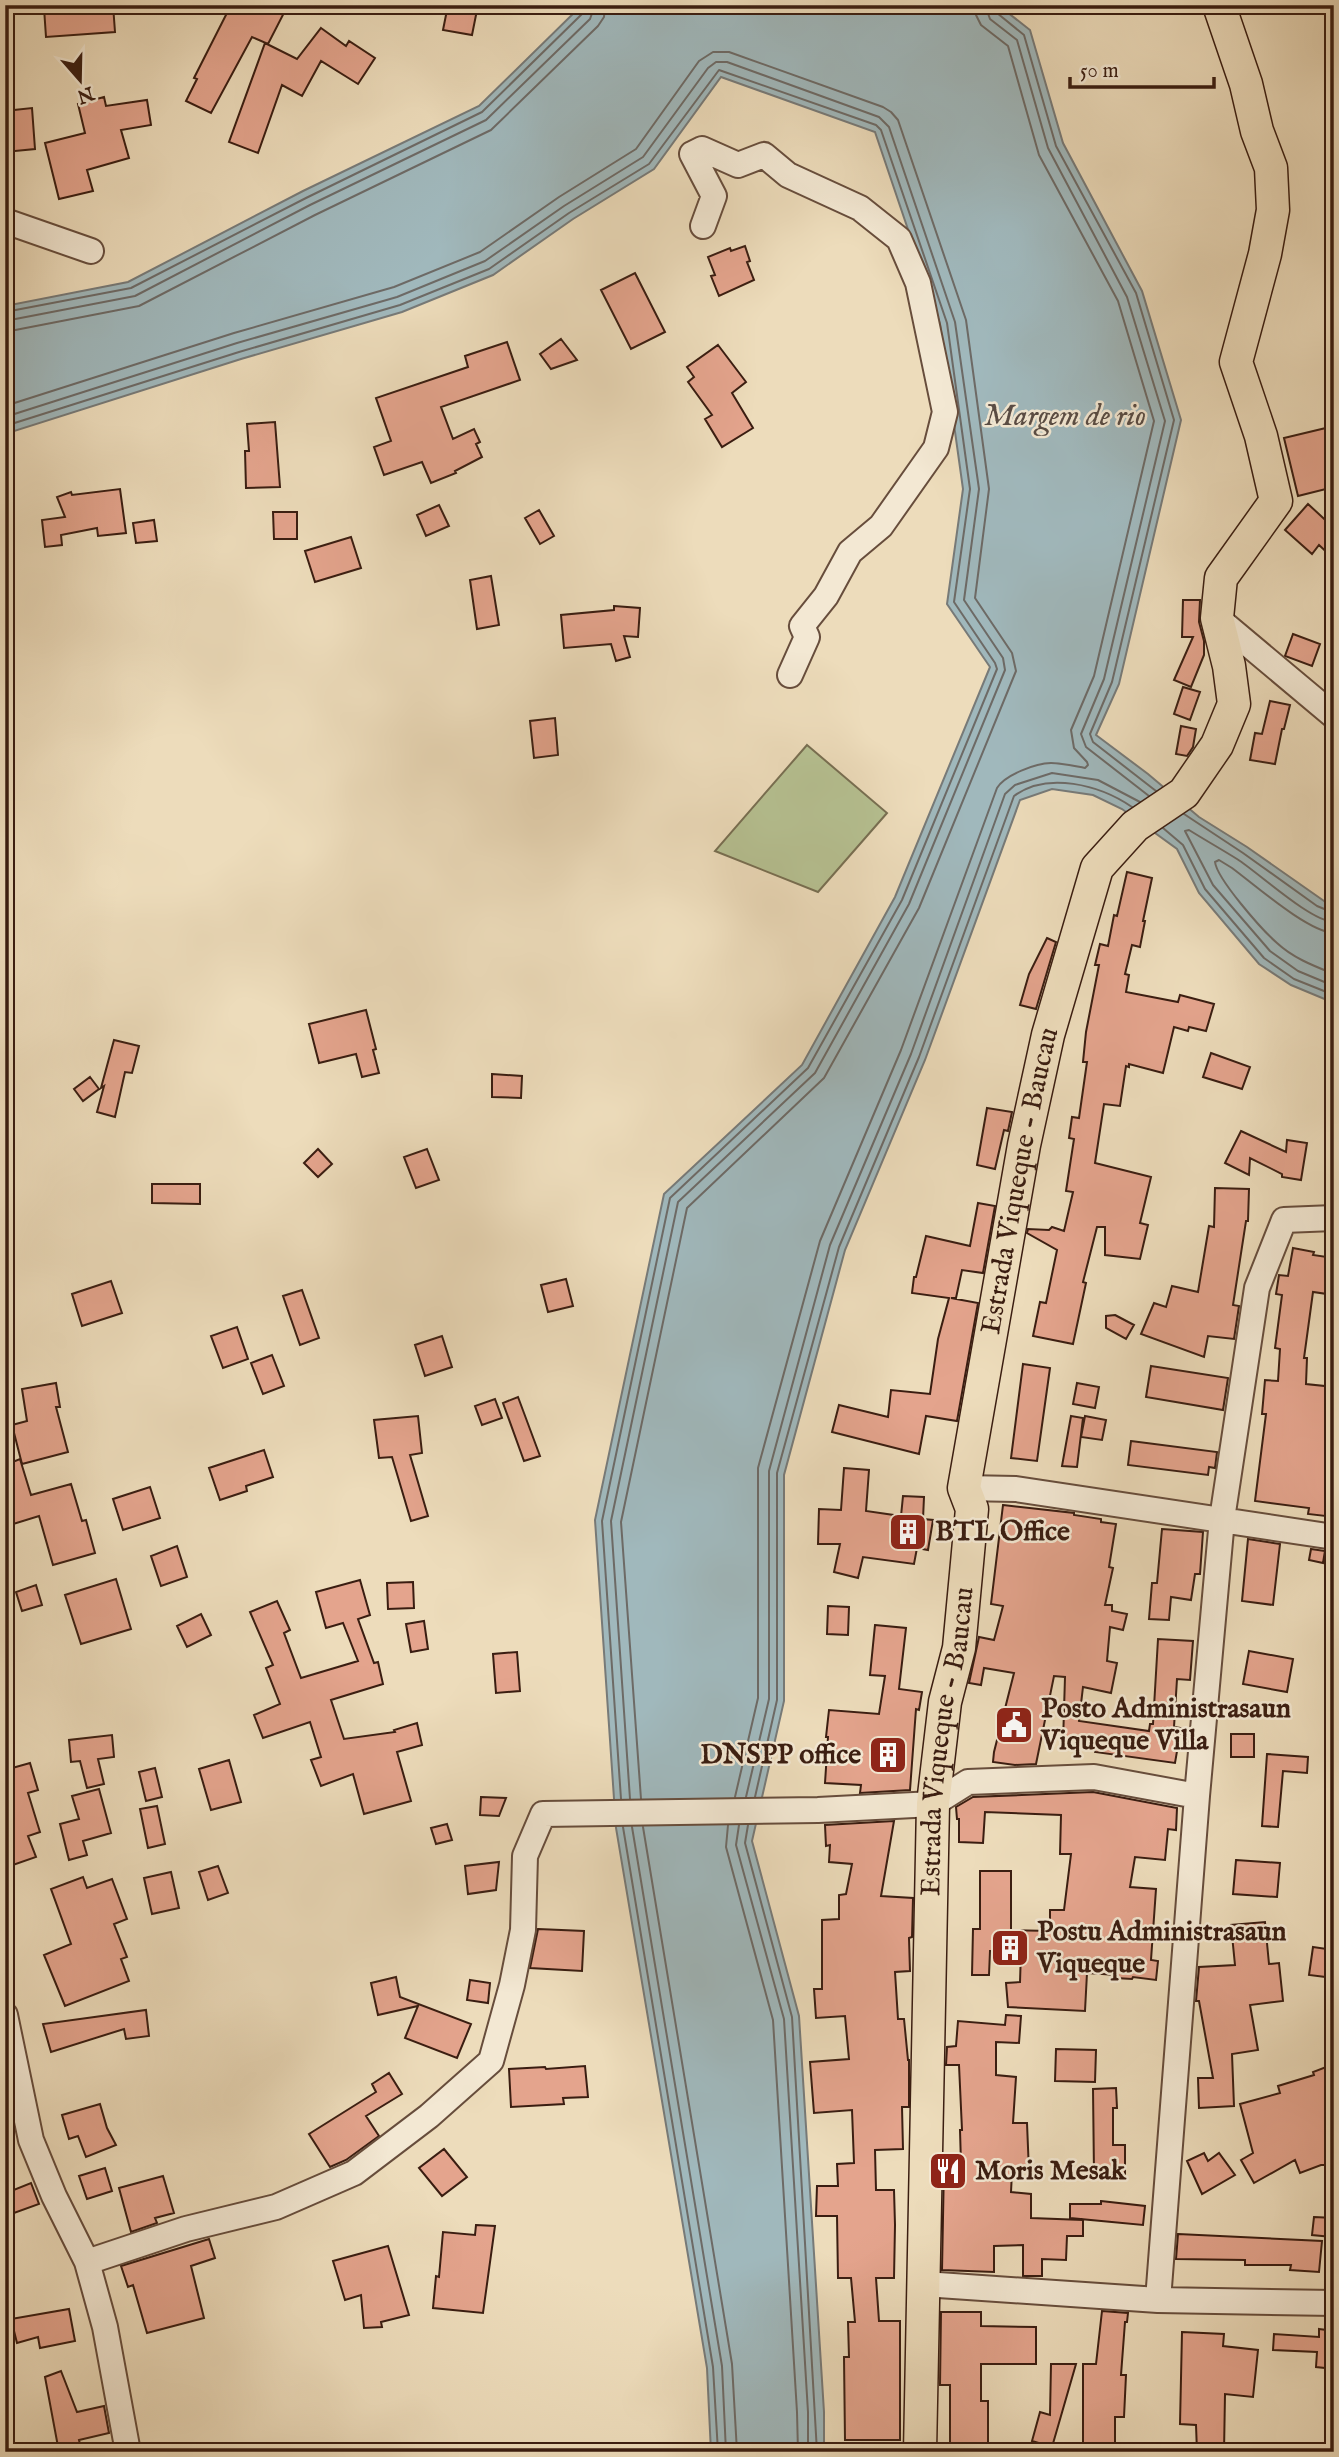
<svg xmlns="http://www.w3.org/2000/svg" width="1339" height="2457" font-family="'IM FELL English',serif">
  <rect width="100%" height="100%" fill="#eddcbb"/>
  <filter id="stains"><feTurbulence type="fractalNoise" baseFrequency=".00286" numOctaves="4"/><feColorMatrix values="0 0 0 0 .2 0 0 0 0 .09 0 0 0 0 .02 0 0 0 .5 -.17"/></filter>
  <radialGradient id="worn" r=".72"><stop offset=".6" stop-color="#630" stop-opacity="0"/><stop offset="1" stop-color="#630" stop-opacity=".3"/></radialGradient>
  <path fill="#b6c192" stroke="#786f52" stroke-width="2" d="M807 745 887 813 818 892 715 851Z"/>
  <path fill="#a0b8bc" stroke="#777a78" stroke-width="2" d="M582 5H998L1030 30 1063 143 1142 291 1181 420 1119 684 1096 735 1148 774 1199 817 1247 847 1334 908V1003L1291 985 1259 964 1199 893 1177 849 1122 809 1093 795 1052 789 1020 800 925 1060 845 1250 784 1475V1701L752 1841 799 2016 824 2412V2452H711L707 2368 616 1828 595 1520 664 1194 802 1065 895 897 990 667 947 604 963 489 940 324 875 132 721 77 654 169 573 219 493 275 402 312 241 359 5 434V306L128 282 303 191 479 106Z"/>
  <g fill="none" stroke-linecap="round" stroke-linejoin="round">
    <path stroke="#6d6a66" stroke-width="2" d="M985 5 990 19 1017 40 1048 148 1127 297 1165 421 1104 679 1081 734 1086 747 1149 796
      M994 5 997 13 1024 35 1056 146 1136 293 1174 420 1112 682 1090 734 1093 742 1156 791
      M5 312 131 288 306 198 482 112 583 13 586 5
      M5 321 135 296 310 205 486 120 590 19 595 5
      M5 332 139 306 315 215 491 130 598 26 604 17 605 5
      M5 406 234 333 394 287 480 252 559 197 636 149 699 61 713 52H729L883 107 891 112 898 120 966 320 989 489 975 598 1012 653 1016 671 919 908 824 1078 687 1208 621 1522 641 1799
      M5 417 237 343 397 297 485 261 564 206 643 157 708 68 716 62H727L879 117 889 127 955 322 979 489 964 600 1003 658 1005 670 909 904 815 1073 678 1202 611 1521 630 1799
      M5 426 239 352 400 305 489 269 569 213 649 164 719 70 876 125 881 130 947 323 970 489 954 602 995 663 997 669 902 900 808 1068 670 1198 602 1521 621 1799
      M1184 814 1243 853 1317 906 1334 913
      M1163 828 1183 845 1205 889 1264 958 1294 979 1334 995
      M1334 922C1310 921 1259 873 1237 859 1221 849 1205 840 1189 830L1185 831 1213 885 1270 951 1298 971 1334 986
      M1334 933C1308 932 1255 885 1232 868L1219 860 1215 862C1217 879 1262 930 1277 943 1293 958 1314 966 1334 974
      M735 1797 758 1698V1468L820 1241 901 1050 997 788C1005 775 1036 763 1051 763 1062 763 1074 766 1085 768L1088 765 1087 762 1074 748 1071 730 1094 676 1154 421 1118 301 1039 155 1008 46 981 25 976 15 975 5
      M746 1797 769 1699V1471L830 1245 911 1054 1005 794 1015 785 1052 773 1098 780 1140 802
      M755 1797 777 1700V1473L839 1247 919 1057 1014 796C1047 771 1100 785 1132 807
      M728 1825 726 1847 773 2020 797 2412 798 2452
      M739 1825 736 1845 784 2019 808 2412V2452
      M748 1825 745 1843 792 2017 817 2452
      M623 1827 713 2367 718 2452
      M632 1827 722 2366 726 2452
      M643 1827 732 2364 737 2452"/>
  </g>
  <path fill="#e4a48d" stroke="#3a1d11" stroke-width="2" d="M88 5H113L115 32 46 37 44 8Z
    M231 5H288L268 44 252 37 211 113 186 101 197 79 194 78Z
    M448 5H478L472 35 443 30Z
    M321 28 346 46 349 41 375 58 358 84 321 61 302 96 282 85 258 153 229 142 265 43 297 59Z
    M104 97 106 106 147 100 151 125 121 130 129 158 87 170 93 191 59 199 45 143 85 133 78 104Z
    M32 108 35 149 5 152V111Z
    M745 246 750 261 747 262 754 280 719 296 711 276 715 275 708 257 730 248 731 251Z
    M635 273 665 332 631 349 601 290Z
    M561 339 577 360 551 369 540 354Z
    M507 342 520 380 441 407 453 439 474 429 480 442 476 444 482 457 455 471 456 473 431 483 422 462 384 475 374 447 391 441 376 398 468 367 465 356Z
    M718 345 746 382 732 393 753 428 722 447 705 419 712 415 688 382 694 377 687 367Z
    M275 422 280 487 246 488 245 451H249L247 424Z
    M1330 427 1334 442V487L1298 496 1284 438Z
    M120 489 126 533 98 536 97 528 61 535 62 545 45 547 42 520 65 517 57 497 71 492 72 495Z
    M1308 504 1334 528V559L1319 545 1312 554 1285 530Z
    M439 505 449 526 426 536 417 515Z
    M539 510 554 536 540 544 525 518Z
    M273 512H297V539H274Z
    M154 520 157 541 136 543 133 523Z
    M351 537 361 568 315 582 305 551Z
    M491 576 499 625 477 629 470 580Z
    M1183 600H1200L1199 622 1204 641V655L1191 687 1174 680 1193 637H1182Z
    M614 606 640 608 638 637 624 636 630 657 616 661 611 644 564 648 561 615 614 610Z
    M1293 634 1320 644 1312 666 1285 656Z
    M1183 687 1200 692 1190 720 1174 714Z
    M1270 701 1290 705 1284 729H1282L1275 764 1250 760 1255 733 1262 734Z
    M555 718 558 755 534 758 530 721Z
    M1181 726 1196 729 1193 747 1187 756 1176 754Z
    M1127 872 1152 878 1143 921H1145L1140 947 1132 945 1125 974 1129 975 1126 992 1178 1002 1180 995 1214 1004 1206 1031 1189 1027 1188 1031 1174 1027 1163 1073 1129 1064V1067L1126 1066 1120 1106 1104 1104 1095 1163 1151 1177 1140 1223 1148 1225 1140 1259 1105 1255V1227H1097L1083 1282 1086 1283 1073 1344 1033 1336 1040 1302 1046 1303 1057 1250 1027 1233 1028 1229 1049 1230 1052 1227 1064 1231 1073 1192 1066 1191 1074 1139 1069 1138 1072 1117 1079 1118 1087 1062H1083L1086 1032 1099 965H1095L1100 944 1108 946 1114 915 1117 916Z
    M1047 938 1056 942 1036 1009 1020 1005 1029 974Z
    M366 1010 376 1049 373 1050 379 1073 362 1077 356 1054 319 1063 309 1024Z
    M114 1040 139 1046 132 1073 125 1072 115 1117 97 1112 104 1086 101 1088Z
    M1211 1053 1250 1067 1242 1089 1203 1077Z
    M492 1074 522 1076 521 1098 492 1097Z
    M90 1077 99 1089 83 1101 74 1089Z
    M987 1108 1012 1112 1008 1131 1004 1130 995 1169 977 1165Z
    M1241 1131 1286 1152 1287 1140 1307 1143 1301 1180 1282 1177V1174L1250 1158 1249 1175 1225 1163Z
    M318 1149 332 1164 318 1177 304 1163Z
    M427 1149 439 1180 416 1188 404 1157Z
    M152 1184H200V1204L152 1203Z
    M1215 1188 1249 1189 1248 1221H1246L1233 1305 1239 1306 1234 1339 1208 1336 1204 1357 1141 1334 1154 1303 1166 1307 1172 1286 1198 1292 1209 1226 1214 1227Z
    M978 1203 995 1206 983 1273 962 1270 956 1298H951L978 1303 957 1421 926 1416 919 1454 832 1432 839 1405 888 1417 891 1390 930 1394 938 1339 949 1298 912 1293 914 1277H916L926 1236 970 1246Z
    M1293 1248 1314 1252 1313 1255 1334 1258V1295L1313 1292 1304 1358H1307L1306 1384 1334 1387V1517L1308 1514 1309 1508 1255 1501 1266 1414H1262L1265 1380 1278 1381 1280 1349 1275 1348 1282 1295 1276 1294 1279 1275 1288 1276Z
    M566 1279 573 1306 548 1312 541 1285Z
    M111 1281 122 1313 82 1326 72 1294Z
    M302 1290 319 1338 300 1345 283 1296Z
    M1115 1315 1134 1325 1126 1339 1106 1328V1316Z
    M237 1327 248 1359 223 1368 211 1336Z
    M442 1336 452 1367 425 1376 415 1345Z
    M272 1355 284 1386 263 1394 251 1363Z
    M1023 1364 1050 1368 1037 1461 1011 1458Z
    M1151 1366 1228 1378 1223 1410 1146 1397Z
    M56 1383 60 1407H56L68 1452 22 1464 12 1425 27 1421 22 1389Z
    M1077 1383 1099 1387 1095 1408 1073 1404Z
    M518 1397 540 1456 524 1461 503 1403Z
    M495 1399 502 1418 482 1425 475 1406Z
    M418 1416 422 1453 410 1455 428 1516 411 1521 392 1457 379 1458 374 1420Z
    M1071 1416 1083 1418 1077 1467 1062 1466Z
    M1085 1416 1106 1420 1102 1440 1081 1437Z
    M1131 1441 1217 1452 1215 1468 1209 1467 1208 1475 1128 1465Z
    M264 1450 273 1477 246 1486 247 1491 220 1500 209 1468Z
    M20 1459 31 1495 71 1484 82 1521 86 1520 95 1553 53 1565 39 1516 10 1525 5 1511V1465Z
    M844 1468 869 1470 866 1511 901 1516 903 1496 924 1497 923 1519 933 1520 928 1550 917 1548 914 1564 863 1557 858 1578 834 1572 840 1544H818L819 1509 841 1510Z
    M150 1487 160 1518 123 1530 113 1499Z
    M1003 1505 1074 1513V1515L1101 1519V1522L1116 1524 1109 1567 1113 1568 1105 1605H1112V1611L1127 1614 1123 1630 1110 1627 1107 1661 1117 1663 1111 1693 1083 1687 1079 1721 1149 1731 1150 1724H1153L1158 1639 1193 1641 1190 1680 1177 1679 1174 1727 1181 1728 1175 1763 1095 1752V1747L1063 1743 1065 1677 1054 1676 1036 1764 1015 1765 993 1762 994 1752 1014 1673 984 1668 981 1685 969 1683 979 1637 994 1640 1003 1606 991 1604Z
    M1162 1529 1203 1532 1200 1574H1195L1191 1600 1171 1597 1169 1620 1149 1619 1152 1583H1157Z
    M1248 1539 1280 1544 1273 1605 1242 1601Z
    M177 1546 187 1577 161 1586 151 1556Z
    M1311 1549 1325 1551 1323 1563 1309 1560Z
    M116 1579 131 1629 81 1644 65 1595Z
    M360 1580 370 1615 358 1619 374 1663 378 1662 383 1684 331 1700 344 1739 395 1732 394 1730 417 1723 422 1745 397 1752 411 1801 364 1814 353 1774 321 1786 311 1760 321 1757 310 1722 263 1738 254 1715 280 1704 266 1668 273 1665 250 1612 277 1601 290 1630 284 1633 301 1678 358 1661 343 1623 326 1628 316 1592Z
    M413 1582 414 1608 388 1609 387 1583Z
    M36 1585 42 1605 22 1611 16 1592Z
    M828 1606 849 1607 848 1635 827 1634Z
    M201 1614 211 1635 187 1647 177 1626Z
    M424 1621 428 1649 411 1652 406 1624Z
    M875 1625 906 1628 899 1689 922 1692 919 1710 916 1709 910 1790 860 1793 861 1785 825 1783 828 1737H826L829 1710 879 1714 885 1676 870 1675Z
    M1249 1651 1293 1659 1287 1692 1243 1684Z
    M517 1652 520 1691 496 1693 493 1654Z
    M1231 1734H1254V1757H1231Z
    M112 1735 114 1757 98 1759 104 1784 87 1788 80 1761 71 1762 69 1740Z
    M1267 1754 1308 1757 1307 1773 1283 1771 1278 1827 1262 1826Z
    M229 1760 241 1802 211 1810 199 1769Z
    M30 1763 38 1790 28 1793 40 1832 28 1836 36 1857 10 1866 5 1854V1770Z
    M155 1768 162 1797 146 1801 139 1772Z
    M99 1789 111 1833 83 1841 87 1855 69 1860 60 1824 79 1819 72 1796Z
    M1093 1792 1177 1808 1176 1830 1168 1829 1165 1860 1135 1857 1130 1887 1156 1889 1151 1960 1158 1961 1156 1980 1133 1977 1132 1979 1116 1978 1117 1975 1087 1973 1085 2011 1008 2007 1006 1983 1020 1982 1021 1951H990L989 1975H972L973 1929H980V1871H1011V1930L1050 1931V1910H1064L1071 1854H1060L1061 1815 985 1812 983 1843 959 1842V1819H957L956 1807 973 1797Z
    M481 1797 506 1798 499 1816 480 1815Z
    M157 1806 165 1844 148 1848 140 1809Z
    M894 1821 881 1896 913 1898 912 1937 909 1938 910 1971 895 1972 898 2019H904L908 2060H909V2107H902L903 2149 875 2150 876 2190H894L895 2225 894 2278H876L879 2321H900V2440H845L844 2357H849L848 2322H855L851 2278H838L837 2216H816L817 2186H838L837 2164 854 2163 852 2110 814 2113 810 2062 849 2059 845 2016 816 2018 814 1989H822V1920L839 1919V1895L846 1894 852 1864 829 1862 830 1845 826 1846 825 1825Z
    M447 1824 452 1840 436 1844 431 1828Z
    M1236 1860 1280 1863 1277 1897 1233 1894Z
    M499 1862 496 1890 468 1894 465 1866Z
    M218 1866 228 1893 208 1900 199 1872Z
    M171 1872 179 1908 152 1914 144 1878Z
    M83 1877 87 1888 112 1879 127 1919 114 1924 127 1957 121 1959 129 1981 65 2006 44 1955 71 1944 51 1889Z
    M1265 1922 1269 1964 1279 1963 1283 2001 1250 2005 1258 2050 1232 2054 1234 2106 1199 2108 1198 2078H1213L1199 2001H1196L1199 1967 1235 1965 1231 1925Z
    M538 1929 584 1931 582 1971 530 1968Z
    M1313 1947 1334 1950V1978L1309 1975Z
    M396 1977 400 1997 471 2024 457 2058 405 2038 418 2006 378 2015 371 1983Z
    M470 1980 490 1983 488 2003 467 2000Z
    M146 2010 149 2036 126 2039 124 2029 51 2052 43 2024Z
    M1006 2015 1021 2016 1019 2043 996 2042V2075L1016 2077 1013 2123H1027L1029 2172H1012L1011 2192 1031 2194V2218L1083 2220V2236H1067L1066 2260 1042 2259V2276H1023V2245L994 2246V2272L942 2270 944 2165 961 2164 960 2130H962L959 2065H946L947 2047 956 2046 958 2021 1005 2025Z
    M1056 2049 1096 2050 1095 2082 1055 2081Z
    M1334 2064V2165H1321L1300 2173 1295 2160 1254 2183 1241 2160 1253 2153 1240 2104 1280 2093 1278 2086 1314 2075 1313 2072Z
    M585 2066 588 2097 563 2098 564 2104 511 2107 509 2069 545 2067 546 2069Z
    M389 2073 402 2094 366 2116 379 2136 346 2160 330 2167 309 2134 376 2092 372 2084Z
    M1116 2088 1117 2108H1113V2145H1125V2174L1094 2173 1093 2089Z
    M100 2104 107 2128 116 2145 86 2157 78 2136 69 2139 62 2115Z
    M444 2149 467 2177 442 2196 419 2168Z
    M1204 2153 1208 2161 1219 2153 1235 2175 1202 2194 1187 2161Z
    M105 2168 112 2191 87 2199 79 2176Z
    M163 2176 174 2213 155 2218 157 2223 131 2232 119 2188Z
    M31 2183 39 2204 14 2213 6 2193Z
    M1101 2201 1145 2206 1143 2225 1070 2218V2204H1101Z
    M1314 2217 1334 2218 1332 2237 1312 2235Z
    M476 2225 495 2226 483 2313 433 2308 436 2276 439 2277 443 2232 475 2235Z
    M1178 2234 1322 2241 1319 2272 1290 2270 1291 2265H1245V2260L1176 2259Z
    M209 2239 215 2258 191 2266 204 2318 147 2333 133 2285 128 2287 121 2266Z
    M388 2246 409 2315 381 2322 382 2327 364 2328 361 2295 345 2300 333 2261Z
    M69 2309 75 2341 40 2348 38 2337 17 2343 11 2319Z
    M1102 2311 1128 2313 1127 2322H1125L1121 2375H1126L1124 2417H1115V2452H1083V2364H1096Z
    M941 2312H981V2326L1036 2327V2364H981V2401H988V2452H950V2385H940Z
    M1319 2329 1334 2331V2369L1316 2367 1317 2352 1273 2350 1274 2334 1319 2337Z
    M1182 2332 1224 2334 1223 2346 1258 2350 1253 2397 1225 2394 1224 2452H1197L1196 2425 1180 2424Z
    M1051 2364H1076L1052 2447 1032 2441 1040 2412 1050 2415Z
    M61 2371 77 2412 104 2406 109 2433 79 2440 81 2448 66 2452H59L45 2377Z"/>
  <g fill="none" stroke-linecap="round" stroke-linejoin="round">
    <defs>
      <path id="minor" d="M5 221 91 251
        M703 226 714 196 692 154 702 149 738 165 764 155 788 175 860 208 899 239 918 283 945 412 936 448 881 526 850 552 826 596 802 626 807 637 790 675
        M1217 618 1334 716
        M964 1488 1016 1489 1334 1537
        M5 2015 31 2140 54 2196 87 2262 105 2327 128 2452
        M87 2262 186 2229 276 2207 354 2173 429 2116 491 2061 512 1985 523 1930 525 1856 543 1814 818 1810 933 1804 968 1782 1094 1777 1197 1796
        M924 2284 1158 2300 1334 2303
        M1158 2300 1197 1796 1222 1519 1257 1288 1284 1220 1334 1218"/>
      <g id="major">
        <path id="s1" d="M920 2452 933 1804 945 1702 959 1648 966 1574 972 1509 964 1488 1024 1145 1048 1035 1097 868 1135 826 1184 793 1217 745 1234 704 1229 666 1217 618 1221 578 1276 501 1261 436 1236 362 1265 254 1273 210 1271 168 1257 131 1246 84 1219 5"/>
      </g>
    </defs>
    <use href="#minor" stroke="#674d3c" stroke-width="28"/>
    <use href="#major" stroke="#3a1d11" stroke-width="35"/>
    <use href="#minor" stroke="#f3e8d3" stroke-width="24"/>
    <use href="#major" stroke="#eddcbb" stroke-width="32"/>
  </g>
  <defs>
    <symbol id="building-square" viewBox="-11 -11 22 22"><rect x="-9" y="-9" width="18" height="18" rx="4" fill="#8f2418" stroke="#f3e8d3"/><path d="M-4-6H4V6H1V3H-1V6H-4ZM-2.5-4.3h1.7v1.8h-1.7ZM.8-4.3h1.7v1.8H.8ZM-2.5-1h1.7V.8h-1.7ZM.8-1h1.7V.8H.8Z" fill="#fff"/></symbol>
    <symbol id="civic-square" viewBox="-11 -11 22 22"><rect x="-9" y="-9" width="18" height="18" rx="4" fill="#8f2418" stroke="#f3e8d3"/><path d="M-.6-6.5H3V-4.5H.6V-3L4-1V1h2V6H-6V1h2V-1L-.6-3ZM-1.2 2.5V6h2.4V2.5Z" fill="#fff"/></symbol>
    <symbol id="restaurant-square" viewBox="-11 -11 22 22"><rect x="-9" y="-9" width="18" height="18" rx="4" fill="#8f2418" stroke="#f3e8d3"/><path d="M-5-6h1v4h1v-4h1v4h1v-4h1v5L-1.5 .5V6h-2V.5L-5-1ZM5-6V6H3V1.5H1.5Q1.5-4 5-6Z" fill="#fff"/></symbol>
  </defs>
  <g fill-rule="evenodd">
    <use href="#building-square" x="886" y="1510" width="44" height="44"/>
    <use href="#civic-square" x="992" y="1703" width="44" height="44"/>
    <use href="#building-square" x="866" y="1733" width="44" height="44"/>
    <use href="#building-square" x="988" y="1926" width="44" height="44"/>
    <use href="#restaurant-square" x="926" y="2149" width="44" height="44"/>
  </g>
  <g text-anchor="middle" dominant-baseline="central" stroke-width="5" stroke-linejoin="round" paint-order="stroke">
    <g font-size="28" fill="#3a1d11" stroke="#f3e8d3">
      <text stroke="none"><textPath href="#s1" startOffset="1281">Estrada Viqueque - Baucau</textPath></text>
      <text stroke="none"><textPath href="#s1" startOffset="712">Estrada Viqueque - Baucau</textPath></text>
    </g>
    <g font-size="28" font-weight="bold" fill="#3a1d11" stroke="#f3e8d3" text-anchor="start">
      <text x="935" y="1532">BTL Office</text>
      <text x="1041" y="1709">Posto Administrasaun<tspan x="1041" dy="32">Viqueque Villa</tspan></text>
      <text x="861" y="1755" text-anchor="end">DNSPP office</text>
      <text x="1037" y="1932">Postu Administrasaun<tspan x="1037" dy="32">Viqueque</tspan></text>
      <text x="975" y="2171">Moris Mesak</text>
    </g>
    <g font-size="30" font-style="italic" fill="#594c44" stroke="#f3e8d3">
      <text x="1065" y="417">Margem de rio</text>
    </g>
  </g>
  <rect width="1339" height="2457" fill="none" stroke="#eddcbb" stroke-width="28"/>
  <rect x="7" y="7" width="1325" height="2443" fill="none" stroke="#3a1d11" stroke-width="3.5"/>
  <rect x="14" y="14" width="1311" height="2429" fill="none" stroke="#3a1d11" stroke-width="2"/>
  <g transform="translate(80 80) rotate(160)" stroke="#f3e8d3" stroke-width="5" paint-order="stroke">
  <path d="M0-5L12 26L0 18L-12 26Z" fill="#3a1d11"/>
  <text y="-10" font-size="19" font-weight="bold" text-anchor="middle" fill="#3a1d11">N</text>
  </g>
  <path d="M1070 77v10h144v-10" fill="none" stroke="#3a1d11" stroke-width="3.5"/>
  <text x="1080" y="77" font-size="21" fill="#3a1d11" stroke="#f3e8d3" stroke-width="5" paint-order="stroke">50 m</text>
  <rect width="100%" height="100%" filter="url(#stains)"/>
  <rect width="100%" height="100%" fill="url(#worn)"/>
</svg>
